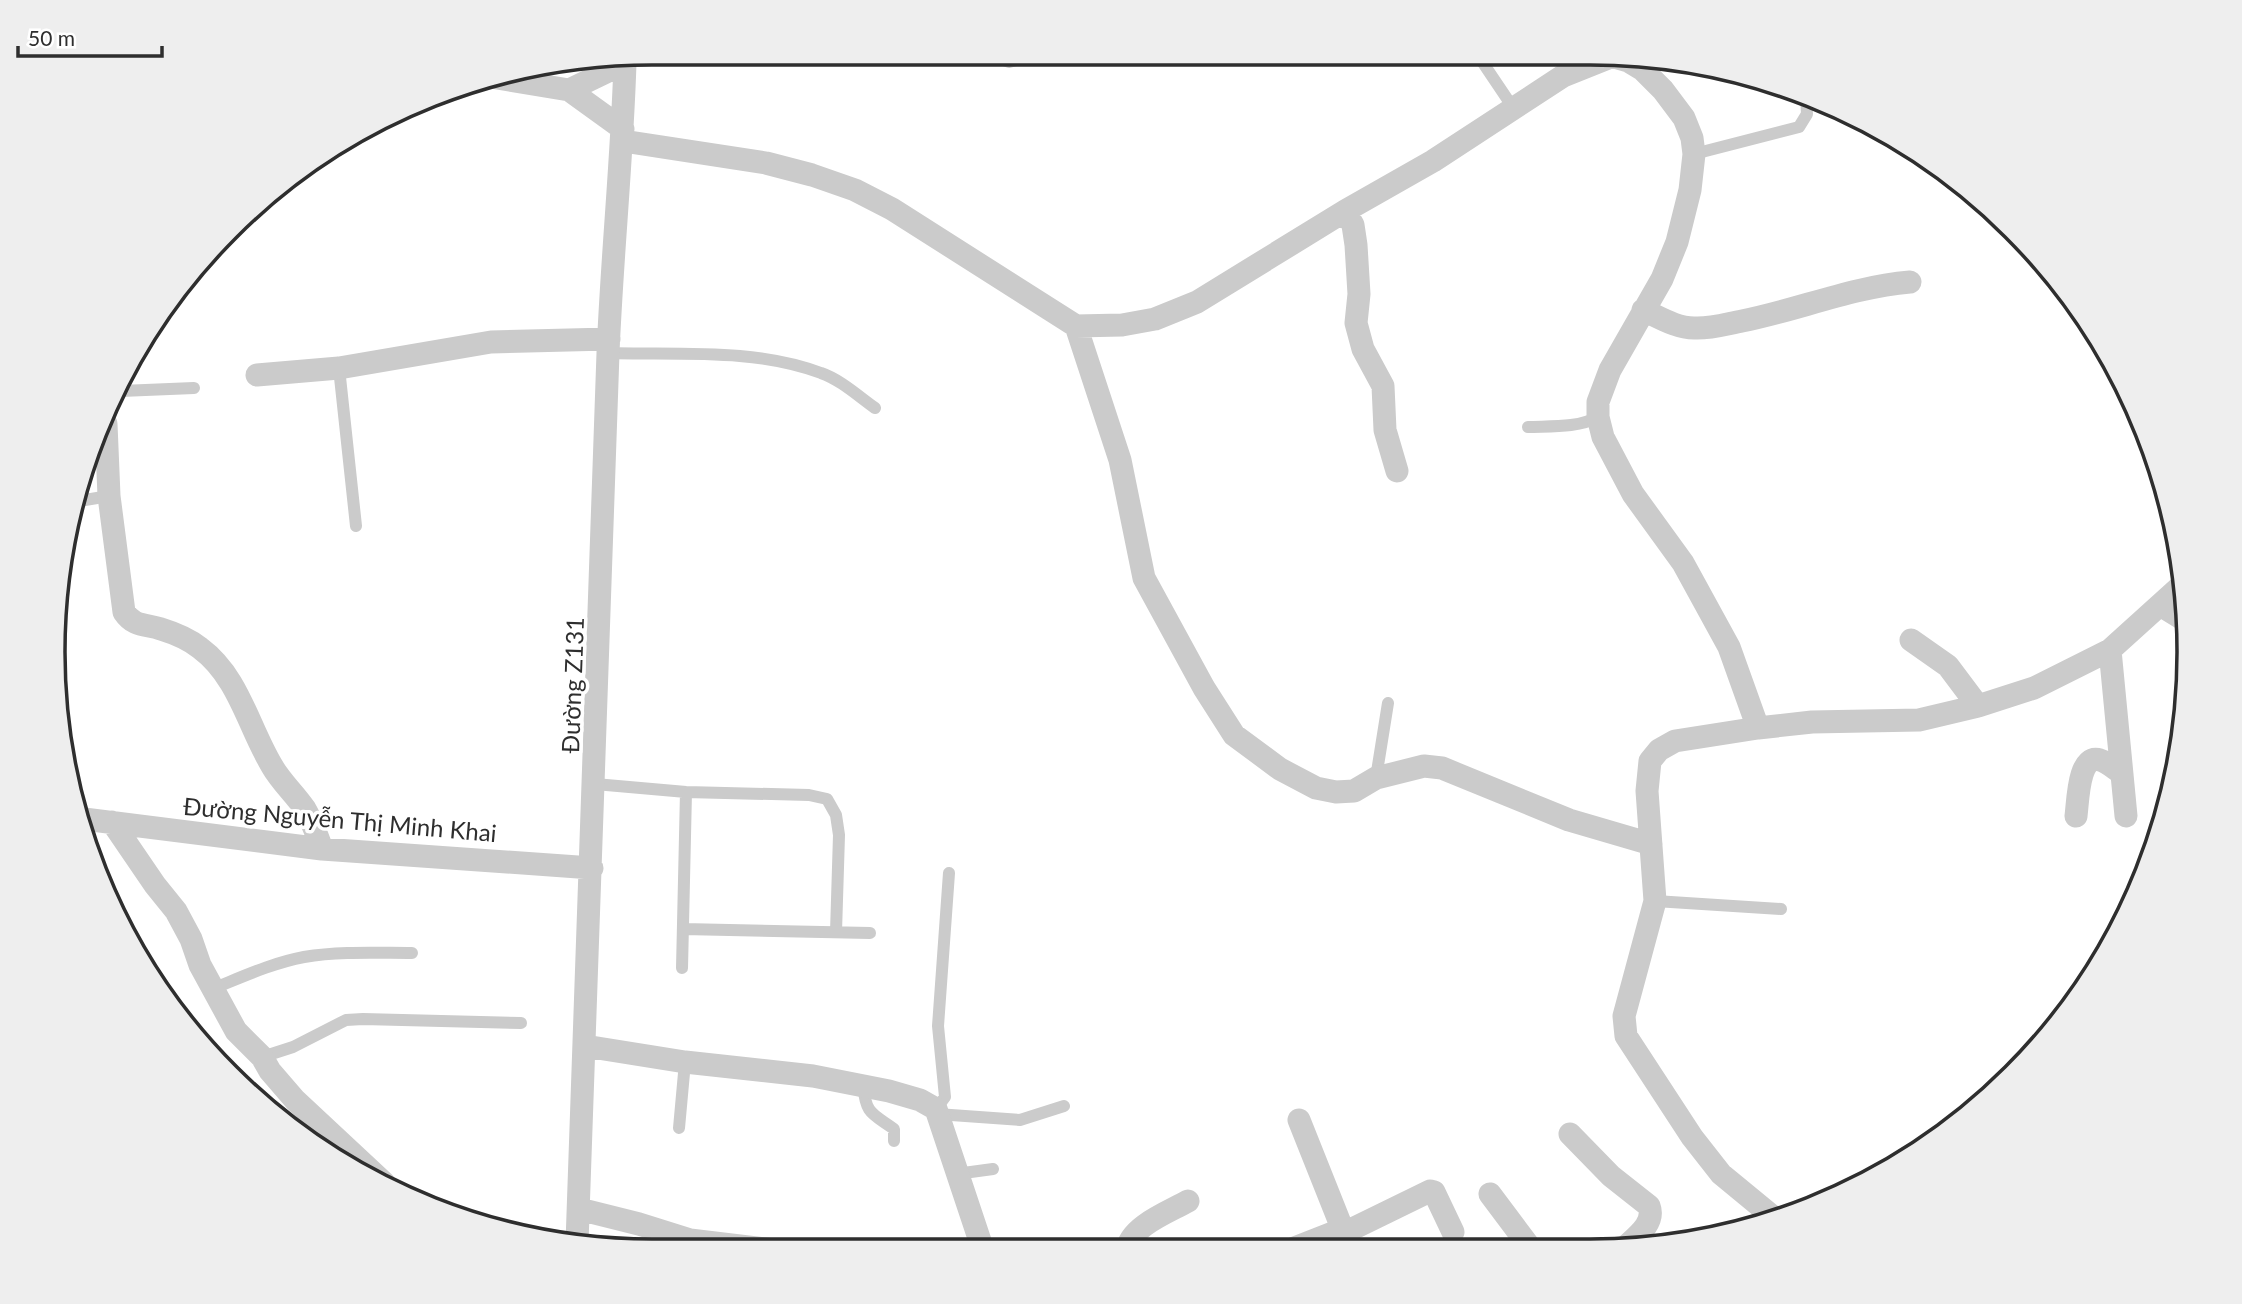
<svg xmlns="http://www.w3.org/2000/svg" width="2242" height="1304" font-family="Lato,sans-serif">
  <rect width="100%" height="100%" fill="#fff"/>
  <g fill="none" stroke-linecap="round" stroke-linejoin="round">
    <path stroke="#cbcbcb" stroke-width="12" d="M985 53 1009 62 1043 53
      M1477 54 1514 109
      M1694 154 1799 127 1807 114 1806 96
      M608 353C678 355 755 348 821 373 841 380 858 396 875 408
      M339 368 356 526
      M121 391 194 388
      M1528 427C1551 426 1578 428 1598 417
      M73 502 109 496
      M1376 778 1388 703
      M595 784 686 792 809 795 827 799 836 815 839 835 836 932
      M1655 901 1781 909
      M683 929 870 933
      M682 968 686 792
      M212 989C242 977 272 963 304 957 340 951 376 953 412 953
      M262 1057 293 1047 346 1020 363 1019 521 1023
      M863 1085C866 1115 872 1113 894 1129V1141
      M936 1109 945 1097 938 1026 949 873
      M937 1114 1020 1120 1064 1106
      M679 1128 685 1062
      M956 1174 993 1169"/>
    <path stroke="#cbcbcb" stroke-width="23" d="M1604 54 1628 61 1643 70 1663 90 1684 118 1692 138 1694 154 1690 190 1677 242 1662 279 1610 370 1598 402V417L1603 437 1633 494 1683 563 1729 647 1758 728
      M497 78 569 90 623 129
      M569 90 625 63C622 160 612 256 608 353 597 650 589 947 577 1243
      M623 141 766 163 812 175 855 190 892 209 1076 326 1122 325 1155 319 1197 302 1345 211 1433 161 1563 76 1618 54
      M1345 211 1353 225 1356 245 1359 294 1356 323 1363 349 1383 386 1385 430 1397 471
      M1643 310C1659 317 1676 328 1694 328 1710 329 1726 324 1742 321 1798 310 1852 287 1910 282
      M1076 326 1120 460 1144 578 1204 688 1234 735 1280 769 1316 788 1336 792 1354 791 1376 778 1424 766 1442 768 1569 820 1651 844
      M257 375 339 368 491 342 609 339
      M106 424 109 496 124 612C134 627 146 624 161 629 174 633 190 640 200 648 239 677 248 726 272 766 281 782 295 794 305 809 312 821 317 835 322 849
      M2160 605 2186 621
      M1911 640 1948 666 1978 706
      M2110 650 2126 816
      M2076 816C2078 802 2078 753 2100 760 2107 762 2114 768 2120 772
      M84 819 322 849 592 868
      M112 822 155 885 176 911 191 939 200 965 236 1031 262 1057 270 1071 295 1100 384 1183
      M585 1046 685 1062 813 1076 889 1091 920 1100 936 1109 983 1250
      M1299 1120 1344 1233 1354 1250
      M1570 1134 1611 1176 1649 1206C1656 1224 1634 1238 1622 1250
      M1490 1194 1532 1250
      M579 1209 639 1224 690 1240 775 1250
      M1778 1221 1721 1174 1692 1137 1626 1036 1624 1016 1655 901 1647 791 1650 761 1659 750 1675 741 1758 728 1812 722 1919 720 1978 706 2034 688 2110 650 2183 584
      M1344 1233 1430 1191 1434 1192 1453 1232
      M1292 1249 1343 1229
      M1127 1250C1130 1226 1169 1212 1188 1201"/>
  </g>
  <g text-anchor="middle" dominant-baseline="central" stroke-width="7" stroke-linejoin="round" paint-order="stroke">
    <g font-size="24" fill="#2e2e2e" stroke="#fff">
      <text transform="translate(572 685) rotate(-88)">Đường Z131</text>
      <text transform="translate(340 819) rotate(5)">Đường Nguyễn Thị Minh Khai</text>
    </g>
  </g>
  <path d="M0 0H2242V1304H0ZM652 65H1590A587 587 0 0 1 2177 652V652A587 587 0 0 1 1590 1239H652A587 587 0 0 1 65 652V652A587 587 0 0 1 652 65Z" fill="#eee" fill-rule="evenodd"/>
  <path fill="none" stroke="#2e2e2e" stroke-width="3.5" d="M652 65H1590A587 587 0 0 1 2177 652V652A587 587 0 0 1 1590 1239H652A587 587 0 0 1 65 652V652A587 587 0 0 1 652 65Z"/>
  <path d="M18 46v10h144v-10" fill="none" stroke="#2e2e2e" stroke-width="3.5"/>
  <text x="28" y="46" font-size="21" fill="#2e2e2e" stroke="#ffffff" stroke-width="5" paint-order="stroke">50 m</text>
</svg>
